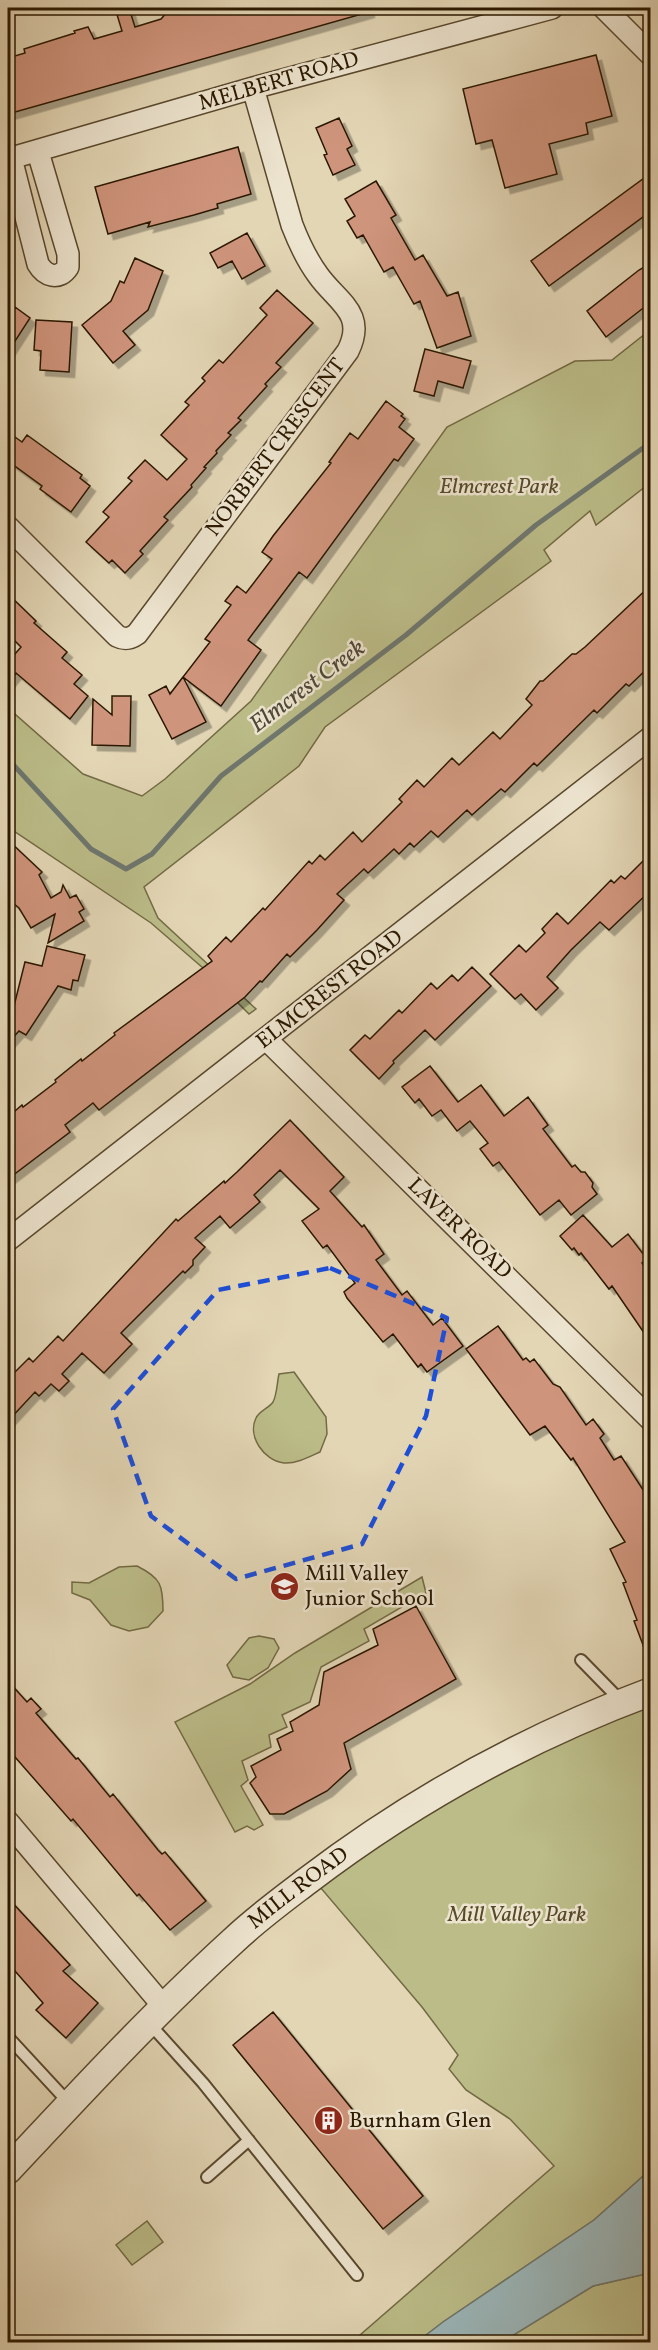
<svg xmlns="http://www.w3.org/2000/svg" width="658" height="2350" font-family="Vollkorn,serif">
  <defs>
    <filter id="shadow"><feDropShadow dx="5.5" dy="5.5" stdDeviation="0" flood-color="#0004"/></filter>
  </defs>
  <rect width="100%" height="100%" fill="#e3d6b5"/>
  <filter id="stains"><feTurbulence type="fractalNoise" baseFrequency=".00333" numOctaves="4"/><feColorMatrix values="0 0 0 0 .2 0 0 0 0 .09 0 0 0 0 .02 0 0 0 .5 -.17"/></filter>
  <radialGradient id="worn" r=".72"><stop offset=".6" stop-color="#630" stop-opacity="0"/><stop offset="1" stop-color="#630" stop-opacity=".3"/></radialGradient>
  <path fill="#bbbc88" stroke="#736a44" stroke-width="1.5" d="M650 330V483L596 525 590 511 544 550 551 561 325 727 299 766 144 887 158 918 256 1009 249 1014 203 968 151 923 8 827V708L83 774 142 796 165 779 251 701 447 427 575 361 612 360Z
    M294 1372 326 1417 327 1434 320 1452C309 1457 296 1464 284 1463 264 1461 247 1436 256 1418 259 1411 269 1408 273 1402 277 1395 277 1382 279 1374Z
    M137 1566C161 1578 163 1585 163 1611L148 1627 129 1631 111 1625 90 1600 72 1593V1582L89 1583 119 1567Z
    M422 1577 426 1593 364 1629 369 1641 321 1667 310 1702 282 1715 287 1727 269 1735 271 1747 242 1761 248 1780 241 1786 263 1825 254 1830 247 1826 235 1832 175 1722 250 1684 295 1653Z
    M259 1636 274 1639 279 1648 268 1668 249 1680 233 1677 227 1665 249 1638Z
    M650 1705V2170L594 2220 443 2322 417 2342H352L554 2166 510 2119 466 2090 449 2069 458 2055 422 2007 320 1887C354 1864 387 1838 422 1817 495 1773 571 1736 650 1705Z
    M147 2221 163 2242 132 2265 116 2245Z
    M650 2273V2342H502L593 2286Z"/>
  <path fill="#9bb6b9" stroke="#6e776f" stroke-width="1.5" d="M650 2170V2273L593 2286 502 2342H417L443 2322 594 2220Z"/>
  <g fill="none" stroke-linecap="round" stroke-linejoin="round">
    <path stroke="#6e776f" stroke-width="5" d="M8 759 91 849 126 869 152 854 221 776 406 635 536 525 650 443"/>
  </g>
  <path fill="#cf947c" stroke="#2b1900" stroke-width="1.5" filter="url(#shadow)" d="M115 8H129L135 27 161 19 168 11 175 9 185 12 201 8H368L369 12 8 114V58L25 53 24 49 75 33 74 31 88 27 94 39 122 31Z
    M596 55 612 116 586 123 588 134 549 144 557 174 505 188 492 140 476 144 463 89Z
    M339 118 352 146 347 149 355 165 333 175 324 155 327 154 316 128Z
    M238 147 251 194 217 204 218 208 194 215 148 227 150 222 108 234 95 187Z
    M651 173V211L549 286 531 261Z
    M376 181 396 215 391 218 415 260 423 255 447 296 458 292 471 336 437 348 420 301 414 304 393 267 384 272 363 235 357 238 347 221 355 216 345 199Z
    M247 233 265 266 242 279 232 261 218 268 210 253Z
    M135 258 163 271 148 310 123 331 135 345 113 363 82 325 111 301 120 281 124 283Z
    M651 263V302L606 337 587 311 639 270Z
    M277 290 313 323 276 363 281 367 265 384 267 386 238 418 241 420 228 433 231 435 216 451 217 453 204 467 206 468 191 485 192 487 164 517 168 520 140 551 143 554 125 573 112 560 109 563 86 542 109 517 103 512 132 481 128 478 145 460 167 480 187 459 161 435 189 405 185 402 205 381 202 378 219 360 223 363 267 315 260 308Z
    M8 307 13 310 15 307 30 318 8 352Z
    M36 320 72 322 69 372 40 370 41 351 34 350Z
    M425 349 471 361 463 388 438 381 434 396 414 391Z
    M386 401 403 414 401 416 405 419 399 427 414 439 398 461 394 459 307 578 299 572 248 640 261 650 221 706 183 677 210 642 205 639 231 605 225 601 237 586 246 593 272 559 262 552 273 536 331 463 329 462 350 433 358 439Z
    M8 432 22 442 27 435 82 475 80 478 90 486 71 512 40 489 42 486 8 461Z
    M651 585V665L629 686 626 684 597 713 594 710 537 766 534 763 505 792 501 789 472 815 467 810 438 837 431 831 414 847 410 843 399 854 394 849 368 873 364 869 337 894 344 900 317 930 290 957 287 954 262 982 260 981 245 997 99 1110 93 1103 65 1125 70 1132 8 1179V1117L22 1105 23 1107 56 1082 55 1080 81 1059 82 1061 115 1035 114 1033 212 961 208 956 226 937 231 942 263 908 265 910 309 861 312 864 320 855 325 860 353 832 362 842 402 802 399 799 417 780 424 787 452 758 459 765 493 732 500 739 532 705 526 699 540 681H543L572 654H576L585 647Z
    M8 594 36 621 34 623 67 652 62 658 82 675 74 684 88 696 70 719 16 673 8 683V662L21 647 8 634Z
    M183 677 206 722 172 739 149 695 166 686 170 694Z
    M112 696H131L130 746 92 745 93 699 112 715Z
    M8 840 42 872 39 875 51 898 61 892 63 885 70 898 76 895 84 909 79 912 84 921 48 943 55 914 31 928 19 908 8 899Z
    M651 853V890L609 930 600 922 571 950 547 977 558 988 536 1010 521 994 515 999 490 974 519 945 526 952 545 933 542 929 557 913 568 924 611 880 614 883 621 876 625 879Z
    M47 946 85 955 78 981 73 980 71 990 58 986 26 1035 19 1031 8 1043V1002L14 1006 25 962 42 966Z
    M472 967 491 986 435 1040 425 1030 393 1061 394 1063 379 1079 350 1050 365 1035 370 1039 399 1010 402 1013 431 983 437 989 452 975 458 981Z
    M430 1066 458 1102 481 1085 504 1116 528 1097 548 1125 543 1129 572 1167 575 1165 581 1172H585L593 1183 592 1187 597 1194 571 1215 559 1200 540 1215 499 1162 493 1166 480 1149 488 1143 470 1121 457 1131 441 1110 432 1116 419 1099 415 1103 402 1087Z
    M290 1120 344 1177 330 1191 362 1227 364 1225 384 1254 376 1260 402 1295 407 1291 433 1325 442 1318 463 1346 427 1372 421 1364 418 1367 393 1334 383 1342 347 1298 344 1292 355 1283 327 1245 323 1248 302 1221 319 1209 280 1170 254 1195 260 1202 230 1228 220 1216 195 1238 205 1247 193 1260V1265L185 1273 183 1271 121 1333 132 1344 104 1373 82 1353 62 1374 69 1381 59 1391 51 1384 39 1396 35 1392 8 1421V1379L29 1358 33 1362 58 1336 63 1341 176 1219 178 1221 224 1181 225 1183 237 1172Z
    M583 1215 612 1247 628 1234 647 1259 642 1263 651 1277V1343L612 1286 609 1289 581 1253 579 1255 574 1248 572 1250 560 1236Z
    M498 1326 523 1360 526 1358 530 1362 534 1359 553 1384 560 1387 586 1425 593 1419 604 1434 600 1438 614 1460 621 1456 651 1502V1661H649L634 1621 637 1620 623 1583 626 1582 610 1549 625 1542 573 1458 571 1460 545 1426 530 1435 466 1349Z
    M416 1606 456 1679 344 1743 351 1769 327 1791 284 1814H270L250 1783 256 1777 251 1766 281 1750 277 1739 293 1731 290 1722 319 1705 324 1672 378 1645 373 1629Z
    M8 1681 27 1702 31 1698 41 1709 36 1713 76 1759 78 1758 110 1797 113 1794 158 1850 162 1854 165 1852 206 1901 170 1930 139 1894 137 1896 73 1819 71 1821 8 1749Z
    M8 1898 70 1965 63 1971 98 2003 66 2038 36 2010 43 2003 8 1963Z
    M273 2012 423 2196 383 2229 233 2045Z"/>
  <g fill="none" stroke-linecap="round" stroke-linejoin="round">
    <defs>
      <path id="service" d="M581 1660 622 1702
        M149 2023 203 2083 357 2275
        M8 2037 69 2103
        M207 2177 249 2140"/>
      <path id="minor" d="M604 8 650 54
        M11 158 38 264C45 276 59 281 68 267V254L38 152
        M8 159 253 88 552 8
        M8 527 117 636C125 640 130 639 137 634L348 351C367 313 337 302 318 275 307 260 299 243 292 225L253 88
        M267 1040 650 1419
        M8 1240 650 738
        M8 1822 164 2007"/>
      <g id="tertiary">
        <path id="s1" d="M8 2170C81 2092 154 2013 233 1941 256 1919 282 1900 307 1881 412 1801 526 1738 650 1692"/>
      </g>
    </defs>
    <use href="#service" stroke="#59482d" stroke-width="14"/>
    <use href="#minor" stroke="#59482d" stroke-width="24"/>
    <use href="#tertiary" stroke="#59482d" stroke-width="30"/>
    <use href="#service" stroke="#ede4cf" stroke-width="10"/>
    <use href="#minor" stroke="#ede4cf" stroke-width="21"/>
    <use href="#tertiary" stroke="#ede4cf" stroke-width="27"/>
  </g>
  <path fill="none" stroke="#1d4ed8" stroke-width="4.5" stroke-dasharray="12 8" stroke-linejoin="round" d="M330 1268 447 1318 426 1416 362 1544 236 1579 151 1516 113 1409 218 1290Z"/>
  <defs>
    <symbol id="school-disc" viewBox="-11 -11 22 22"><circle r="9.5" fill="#8f2418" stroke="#ede4cf"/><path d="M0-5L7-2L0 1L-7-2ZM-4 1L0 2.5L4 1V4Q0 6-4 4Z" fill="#fff"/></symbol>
    <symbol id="building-disc" viewBox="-11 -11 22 22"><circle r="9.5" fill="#8f2418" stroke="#ede4cf"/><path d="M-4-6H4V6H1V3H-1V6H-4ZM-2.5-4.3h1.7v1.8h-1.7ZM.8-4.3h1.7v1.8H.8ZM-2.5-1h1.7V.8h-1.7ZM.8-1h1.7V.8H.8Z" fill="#fff"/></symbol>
  </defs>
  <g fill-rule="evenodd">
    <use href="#school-disc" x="268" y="1570" width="33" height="33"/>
    <use href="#building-disc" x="312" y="2104" width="33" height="33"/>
  </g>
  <g text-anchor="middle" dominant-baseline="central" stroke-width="5" stroke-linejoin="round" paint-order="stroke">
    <g font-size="22" fill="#2b1900" stroke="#ede4cf">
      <text transform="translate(279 82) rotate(-16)">MELBERT ROAD</text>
      <text transform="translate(276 448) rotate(-53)">NORBERT CRESCENT</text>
      <text transform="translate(330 990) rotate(-38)">ELMCREST ROAD</text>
      <text transform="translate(459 1229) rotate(44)">LAVER ROAD</text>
      <text stroke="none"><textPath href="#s1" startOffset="405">MILL ROAD</textPath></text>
    </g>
    <g font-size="22" font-style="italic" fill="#564a29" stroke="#ede4cf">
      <text x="499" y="487">Elmcrest Park</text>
      <text x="517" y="1915">Mill Valley Park</text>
    </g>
    <g font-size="22" fill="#2b1900" stroke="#ede4cf" text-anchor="start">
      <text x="305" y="1574">Mill Valley<tspan x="305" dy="25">Junior School</tspan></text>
      <text x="349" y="2121">Burnham Glen</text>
    </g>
    <g font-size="24" font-style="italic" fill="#4d4838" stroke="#ede4cf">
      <text transform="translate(308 687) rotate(-37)">Elmcrest Creek</text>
    </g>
  </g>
  <rect width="658" height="2350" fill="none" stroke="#e3d6b5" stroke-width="30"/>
  <rect x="9" y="9" width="640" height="2332" fill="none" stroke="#2b1900" stroke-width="3"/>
  <rect x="15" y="15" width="628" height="2320" fill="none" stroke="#2b1900" stroke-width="1.5"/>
  <rect width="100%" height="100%" filter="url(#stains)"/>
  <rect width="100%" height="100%" fill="url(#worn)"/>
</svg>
